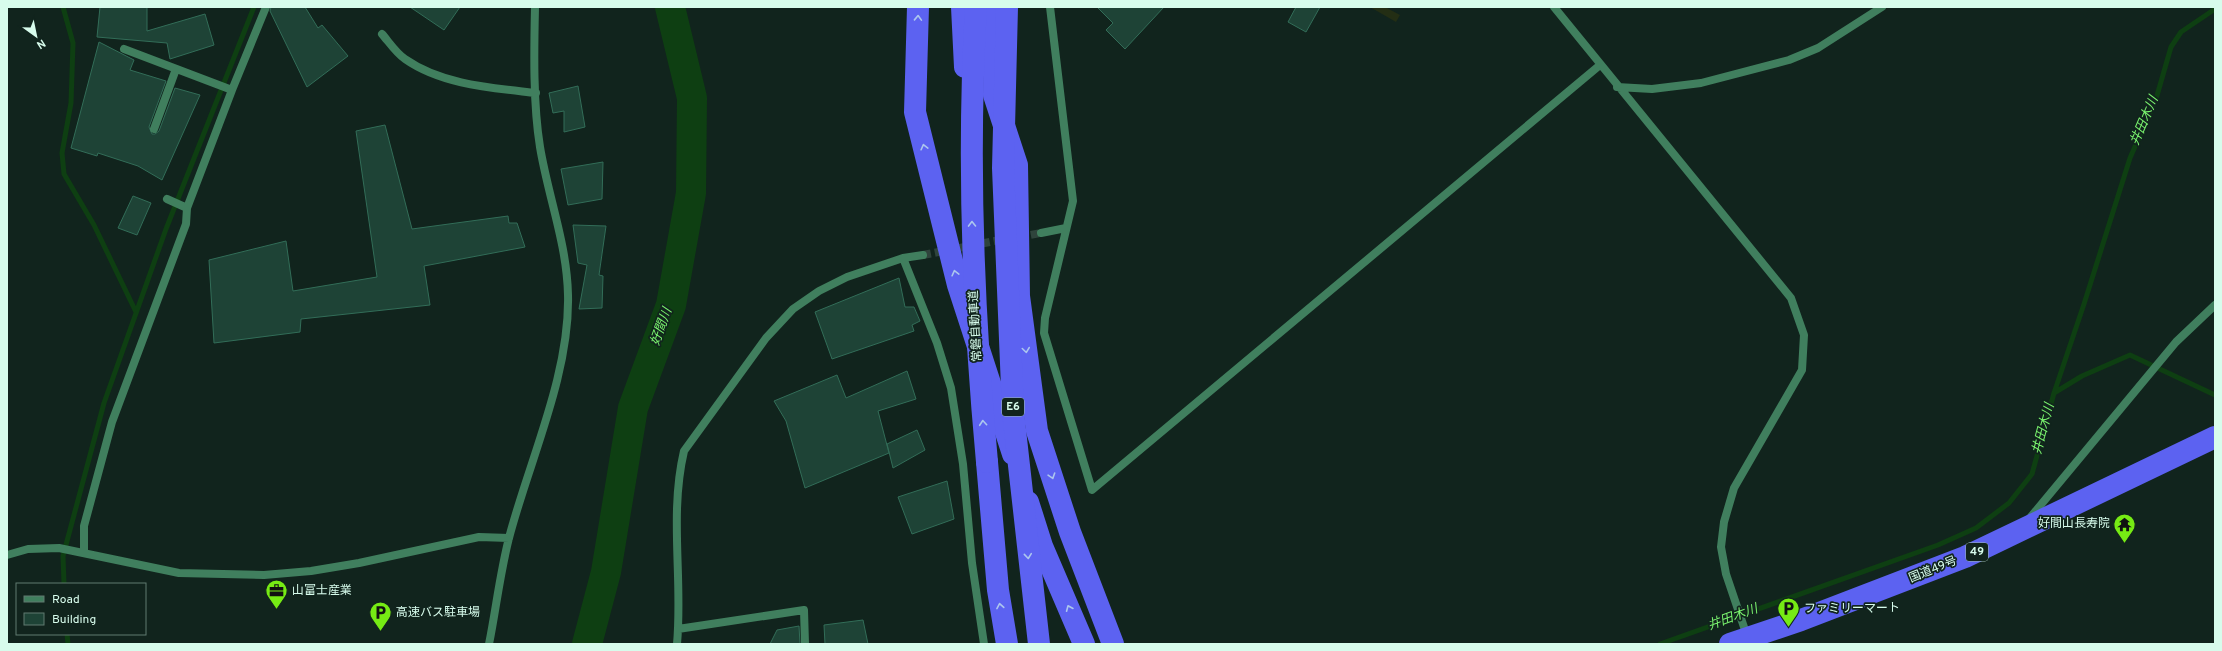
<svg xmlns="http://www.w3.org/2000/svg" width="2222" height="651" font-family="Overpass,'Noto Sans JP',sans-serif">
  <rect width="100%" height="100%" fill="#11241d"/>
  <path fill="#232e14" d="M1370 7H1385L1400 15 1396 22Z"/>
  <g fill="none" stroke-linecap="round" stroke-linejoin="round">
    <path stroke="#0e3f12" stroke-width="5" d="M63 7 73 43 71 103 62 153 64 174 94 225 136 312
      M2054 393 2082 376 2130 355 2215 395
      M64 584 63 556 104 403 166 229 254 7
      M67 634 68 644
      M1660 644 1938 545 1976 528 2009 503 2032 474 2054 393 2084 304 2130 158 2156 99 2171 47 2181 32 2215 9"/>
    <path stroke="#0e3f12" stroke-width="30" d="M587 644 606 572 633 408 671 305 691 193 692 98 670 7"/>
  </g>
  <path fill="#1e4336" stroke="#326d58" d="M100 7H147V31L205 14 214 45 170 59 167 43 97 37Z
    M271 7H305L318 28 322 25 348 56 307 87 270 11Z
    M410 7H460L444 30Z
    M1097 7H1164L1125 49 1106 30 1113 23Z
    M1296 7H1320L1306 32 1288 22Z
    M99 42 134 60 130 70 166 81 149 127 152 134H155L159 131 175 88 200 95 162 180 138 166 98 153 97 156 71 148Z
    M578 86 585 127 564 132V111L553 113 549 93Z
    M385 125 412 229 508 216 509 223H517L525 247 424 266 430 305 301 319 300 332 214 343 209 260 286 241 293 291 377 277 356 131Z
    M603 162 602 199 568 205 561 169Z
    M133 196 151 203 137 235 118 228Z
    M573 225 606 226 599 275 603 276 602 308 579 309 587 265 578 263Z
    M899 278 905 307H914L920 321 912 325 914 331 832 359 815 312Z
    M907 371 916 399 878 411 889 453 805 488 786 421 774 401 837 375 846 398Z
    M917 430 925 450 893 468 887 444Z
    M947 481 954 519 912 534 898 497Z
    M863 620 868 644H825L824 625Z
    M799 626 800 644H770L777 630Z"/>
  <g fill="none" stroke-linecap="round" stroke-linejoin="round">
    <path stroke="#2f443c" stroke-width="8" stroke-dasharray="8 4" stroke-linecap="butt" d="M1019 237 1041 233
      M923 255 1005 239"/>
    <path stroke="#407f5e" stroke-width="8" d="M1050 7 1073 201 1045 318 1044 333 1092 490 1600 65
      M1554 7 1791 298 1804 335 1802 370 1734 488 1724 522 1721 547 1726 574 1747 636
      M382 34C389 42 396 53 405 59 442 85 493 88 536 93
      M124 49 232 90 187 208
      M1617 87 1652 89 1701 83 1789 60 1818 48 1882 7
      M232 90 266 7
      M154 129 176 69
      M1041 233 1066 228
      M903 258 923 255
      M2029 519 2176 342 2215 305
      M84 553V526L112 422 186 224 187 208 167 199
      M7 555 28 549 59 548 179 573 264 575 311 571 359 563 479 537 509 538
      M678 629 804 610 805 644
      M489 644C496 609 500 573 509 538 529 461 570 375 568 295 567 244 548 196 540 147 533 104 534 51 535 7
      M677 644C683 579 669 515 684 451L766 338 793 309 819 291 847 277 903 258 937 343 951 388 963 464 972 563 984 644"/>
    <path stroke="#5c62f1" stroke-width="22" d="M918 7 915 112 958 285 1013 454
      M962 7 965 67
      M995 7 994 95 1017 165 1019 296 1037 431 1070 532 1113 644
      M987 462 998 590 1007 644
      M1028 502 1042 546 1084 644
      M1730 644 1801 620 1965 557 2215 437"/>
    <path stroke="#5c62f1" stroke-width="22" d="M976 7C967 159 973 311 987 462
      M1007 7 1003 168 1013 412 1039 644"/>
  </g>
  <defs><path id="oneway-chevron" d="M-2-3.5L2.5 0L-2 3.5" fill="none" stroke-width="1.6" stroke-linecap="round" stroke-linejoin="round"/></defs>
  <g stroke="#acc6ee">
    <use href="#oneway-chevron" transform="translate(918 18) rotate(-88)"/>
    <use href="#oneway-chevron" transform="translate(924 147) rotate(-104)"/>
    <use href="#oneway-chevron" transform="translate(972 224) rotate(-91)"/>
    <use href="#oneway-chevron" transform="translate(955 273) rotate(-104)"/>
    <use href="#oneway-chevron" transform="translate(1026 350) rotate(82)"/>
    <use href="#oneway-chevron" transform="translate(983 423) rotate(-95)"/>
    <use href="#oneway-chevron" transform="translate(1052 476) rotate(72)"/>
    <use href="#oneway-chevron" transform="translate(1028 556) rotate(84)"/>
    <use href="#oneway-chevron" transform="translate(1000 606) rotate(-100)"/>
    <use href="#oneway-chevron" transform="translate(1069 608) rotate(-113)"/>
  </g>
  <defs>
    <symbol id="temple-pin" viewBox="-11 -11 22 30"><path d="M0 17L-7.5 6A9.5 9.5 0 1 1 7.5 6Z" fill="#76eb14" stroke="#11241d"/><path d="M0-6L5-2H3V0L6.5 2.5H4V6H1.5V3h-3V6H-4V2.5H-6.5L-3 0V-2H-5Z" fill="#111"/></symbol>
    <symbol id="office-pin" viewBox="-11 -11 22 30"><path d="M0 17L-7.5 6A9.5 9.5 0 1 1 7.5 6Z" fill="#76eb14" stroke="#11241d"/><path d="M-6-3h4V-5.5h4V-3h4V5H-6ZM-1-4.5V-3h2v-1.5ZM-6 0V1H6V0Z" fill="#111"/></symbol>
    <symbol id="parking-pin" viewBox="-11 -11 22 30"><path d="M0 17L-7.5 6A9.5 9.5 0 1 1 7.5 6Z" fill="#76eb14" stroke="#11241d"/><path d="M-3.5-5.5H1a3.5 3.5 0 0 1 0 7H-1V5.5H-3.5ZM-1-3.4V-.6H.8a1.4 1.4 0 0 0 0-2.8Z" fill="#111"/></symbol>
  </defs>
  <g fill-rule="evenodd">
    <use href="#temple-pin" x="2112" y="512" width="25" height="34"/>
    <use href="#office-pin" x="264" y="578" width="25" height="34"/>
    <use href="#parking-pin" x="1776" y="596" width="25" height="34"/>
    <use href="#parking-pin" x="368" y="600" width="25" height="34"/>
  </g>
  <g text-anchor="middle" dominant-baseline="central" stroke-width="3.5" stroke-linejoin="round" paint-order="stroke">
    <g fill="#11241d" stroke="#9cbbae" stroke-width="1">
      <rect x="1002" y="398" width="22" height="18" rx="3"/>
      <rect x="1966" y="543" width="22" height="18" rx="3"/>
    </g>
    <g font-size="11" font-weight="bold" fill="#d7fcec">
      <text x="1013" y="407">E6</text>
      <text x="1977" y="552">49</text>
    </g>
    <g font-size="12" fill="#d7fcec" stroke="#11241d">
      <text transform="translate(976 326) rotate(-93)">常磐自動車道</text>
      <text transform="translate(1933 570) rotate(-22)">国道49号</text>
    </g>
    <g font-size="12" fill="#d7fcec" stroke="#11241d" text-anchor="start">
      <text x="2110" y="524" text-anchor="end">好間山長寿院</text>
      <text x="292" y="591">山富士産業</text>
      <text x="1804" y="609">ファミリーマート</text>
      <text x="396" y="613">高速バス駐車場</text>
    </g>
    <g font-size="13" font-style="italic" fill="#7af36e" stroke="#11241d">
      <text transform="translate(2145 121) rotate(-67)">井田木川</text>
      <text transform="translate(662 327) rotate(-70)">好間川</text>
      <text transform="translate(2044 429) rotate(-75)">井田木川</text>
      <text transform="translate(1733 618) rotate(-20)">井田木川</text>
    </g>
  </g>
  <rect width="2222" height="651" fill="none" stroke="#d7fcec" stroke-width="16"/>
  <rect x="16" y="583" width="130" height="52" fill="#11241d" stroke="#607a70"/>
  <rect x="24" y="596" width="20" height="6" fill="#407f5e" stroke="#607a70"/>
  <text x="52" y="603" font-size="12" fill="#d7fcec">Road</text>
  <rect x="24" y="613" width="20" height="12" fill="#1e4336" stroke="#607a70"/>
  <text x="52" y="623" font-size="12" fill="#d7fcec">Building</text>
  <g transform="translate(36 36) rotate(147)" stroke="#11241d" stroke-width="3" paint-order="stroke">
  <path d="M0-3L7 15L0 10L-7 15Z" fill="#d7fcec"/>
  <text y="-6" font-size="11" font-weight="bold" text-anchor="middle" fill="#d7fcec">N</text>
  </g>
</svg>
